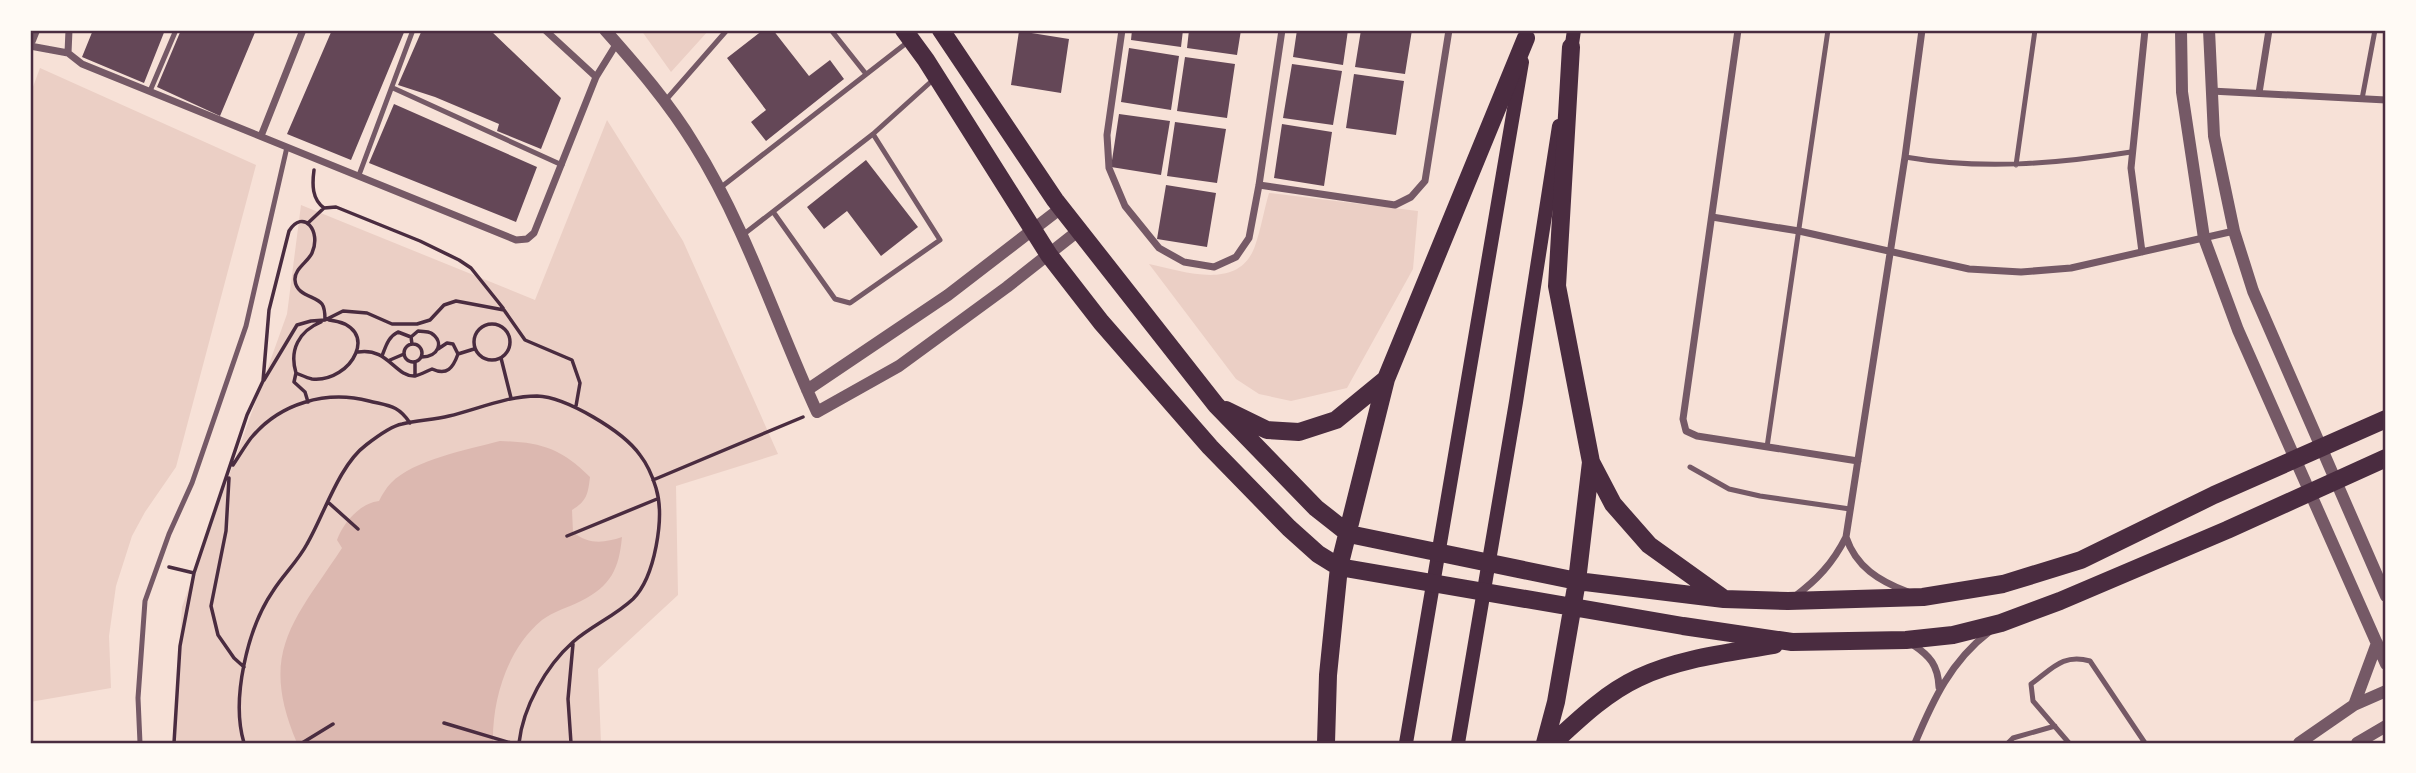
<svg xmlns="http://www.w3.org/2000/svg" width="2416" height="773" font-family="Poppins,sans-serif">
  <rect width="100%" height="100%" fill="#f7e1d7"/>
  <path fill="#ebcfc5" d="M641 30H709L671 72Z
    M40 68 256 165 176 467 145 512 132 536 116 586 109 636 111 688 30 702V95Z
    M607 120 683 241 778 454 676 486 678 595 598 669 601 743H173L182 607 287 314 301 205 535 300Z
    M1269 193 1418 211 1413 269 1347 388 1291 401 1259 394 1236 379 1149 264C1183 271 1239 292 1255 246 1261 229 1264 210 1269 193Z"/>
  <path fill="#dcb8b0" d="M500 441C540 442 561 448 590 477 588 494 587 501 572 510L573 532C589 545 604 543 622 537 619 569 611 586 581 601 567 608 554 611 542 620 507 649 492 700 493 743H297C258 652 294 621 342 548L337 540C343 523 360 503 379 501 382 495 386 488 391 483 413 460 469 449 500 441Z"/>
  <path fill="#644757" d="M93 30H165L144 83 82 57Z
    M181 30H256L220 116 157 87Z
    M332 30H405L351 160 287 134Z
    M422 30H490L561 98 541 149 497 131 499 124 435 97 398 85Z
    M763 30H773L809 76 830 60 844 79 766 141 751 122 766 110 727 58Z
    M1132 30H1183L1181 47 1131 40Z
    M1189 30H1241L1237 55 1187 48Z
    M1297 30H1348L1343 65 1293 57Z
    M1361 30H1412L1405 74 1355 67Z
    M1019 31 1069 39 1061 93 1011 85Z
    M1129 48 1179 56 1171 110 1121 102Z
    M1185 57 1235 64 1227 118 1177 111Z
    M1292 64 1342 71 1333 125 1283 118Z
    M1354 74 1404 81 1396 135 1346 128Z
    M394 104 537 167 516 222 369 163Z
    M1119 114 1170 121 1161 175 1111 167Z
    M1175 122 1226 129 1217 183 1167 176Z
    M1282 124 1332 132 1324 186 1274 178Z
    M866 160 918 227 881 256 847 211 824 229 807 207Z
    M1166 185 1216 193 1207 247 1157 239Z"/>
  <g fill="none" stroke-linecap="round" stroke-linejoin="round">
    <path stroke="#4a2c40" stroke-width="3.5" d="M314 170C312 185 312 199 324 208
      M308 223 324 208 336 207 420 241 459 260 471 268 503 308
      M474 342a18 18 0 1 1 36 0a18 18 0 1 1-36 0Z
      M404 353a9 9 0 1 1 18 0a9 9 0 1 1-18 0Z
      M412 344 411 337 418 331C423 332 427 331 431 333 445 342 438 357 422 357
      M358 352C388 347 395 377 415 376 420 375 427 371 432 369 447 376 453 368 458 354L453 344 447 343 438 349
      M458 354 474 349
      M382 356C386 346 388 337 398 332L411 337
      M501 358 511 398
      M390 360 404 354
      M415 363V376
      M296 373C289 350 299 331 321 322
      M264 380 297 325 311 321 325 320 343 311 367 313 392 324H417L430 320 444 305 456 301 504 310 525 340 572 360 580 383 576 406
      M308 402 305 392 294 382 296 373C301 375 307 378 312 379 352 383 383 326 329 320
      M233 465C239 456 245 446 251 438 280 403 326 390 369 401 389 406 398 405 410 423
      M229 478 226 531 211 606 218 635 234 658 244 667
      M653 480 803 417
      M329 503 358 529
      M567 536 657 499
      M169 567 194 573
      M444 723 511 743
      M174 743 180 646 194 573 247 415 263 381 269 310 289 231C303 208 322 231 312 253 308 262 294 269 295 280 296 296 316 296 322 304 325 308 325 315 325 320
      M244 743C231 700 247 629 273 591 283 575 298 561 307 544 324 515 339 465 366 445 375 438 391 426 402 424 418 420 434 420 449 416 478 409 507 396 537 396 566 397 623 431 640 455 647 464 653 478 656 488 665 517 655 577 633 599 615 616 591 626 573 642 546 666 523 707 519 743
      M302 743 333 724
      M571 743 568 699 573 644"/>
    <path stroke="#755966" stroke-width="5" d="M831 30 866 74
      M393 88 562 165
      M150 91 176 30
      M2362 99 2375 30
      M665 101 727 30
      M1905 157C1981 170 2056 164 2131 152
      M2016 165 2035 30
      M359 175 413 30
      M720 188 909 41
      M774 213 835 299 850 303 940 240 873 134
      M744 234 873 134 934 79
      M1767 447 1828 30
      M1690 467 1729 489 1760 496 1850 509
      M140 743 138 698 145 601 169 534 192 483 246 326 287 147
      M2008 743 2013 738 2055 726
      M2069 743 2033 701 2031 684C2052 669 2063 653 2090 661L2145 743"/>
    <path stroke="#755966" stroke-width="7" d="M545 30 596 77
      M1122 30 1107 135 1109 168 1125 206 1159 248 1184 262 1214 267 1236 257 1249 238 1259 185 1282 30
      M1738 30 1683 419 1686 431 1697 436 1858 461
      M30 46 68 53 82 64 516 240 527 239 534 233 596 77 617 43
      M68 53 69 30
      M2211 91 2386 100
      M2259 93 2269 30
      M261 136 303 30
      M1259 185 1395 205 1411 197 1425 181 1449 30
      M1712 217 1799 231 1969 269 2021 272 2071 268 2234 231
      M2142 252 2131 168 2145 30
      M1846 537C1856 567 1879 581 1908 592
      M1794 597C1817 580 1833 563 1846 537L1905 157 1922 30
      M1912 644C1930 656 1938 665 1939 687
      M1915 743C1933 700 1951 661 1989 632"/>
    <path stroke="#755966" stroke-width="12" d="M605 30C637 66 669 103 694 144 746 227 776 323 817 412L899 366 1007 287 1078 231
      M2181 30 2182 92 2204 238 2238 330 2386 664
      M2209 30 2214 136 2234 231 2253 291 2386 596
      M30 40 34 30
      M807 390 948 295 1061 208
      M2354 705 2377 643
      M2299 743 2354 705 2386 691
      M2357 743 2386 726"/>
    <path stroke="#4a2c40" stroke-width="14" d="M1570 58 1574 30
      M1406 743 1522 62
      M1458 743 1516 402 1559 126"/>
    <path stroke="#4a2c40" stroke-width="18" d="M904 30 926 60 1049 255 1101 322 1210 447 1289 528 1318 554 1339 567 1683 626 1792 642 1906 640 1953 635 2001 623 2060 601 2227 530 2386 458
      M941 30 1055 200 1216 405 1316 508 1349 534 1577 581 1724 599 1788 601 1923 597 2003 584 2081 560 2214 495 2386 419
      M1226 410 1267 430 1299 432 1336 420 1386 379
      M1591 462 1613 504 1649 545 1723 598
      M1326 743 1328 675 1339 567 1386 379 1526 38
      M1545 743 1556 702 1577 581 1591 462 1557 286 1571 47
      M1553 743C1579 719 1606 693 1638 678 1680 658 1729 653 1774 645"/>
  </g>
  <rect width="2416" height="773" fill="none" stroke="#fffaf5" stroke-width="63"/>
  <rect x="32" y="32" width="2352" height="710" fill="none" stroke="#4a2c40" stroke-width="2.5"/>
</svg>
